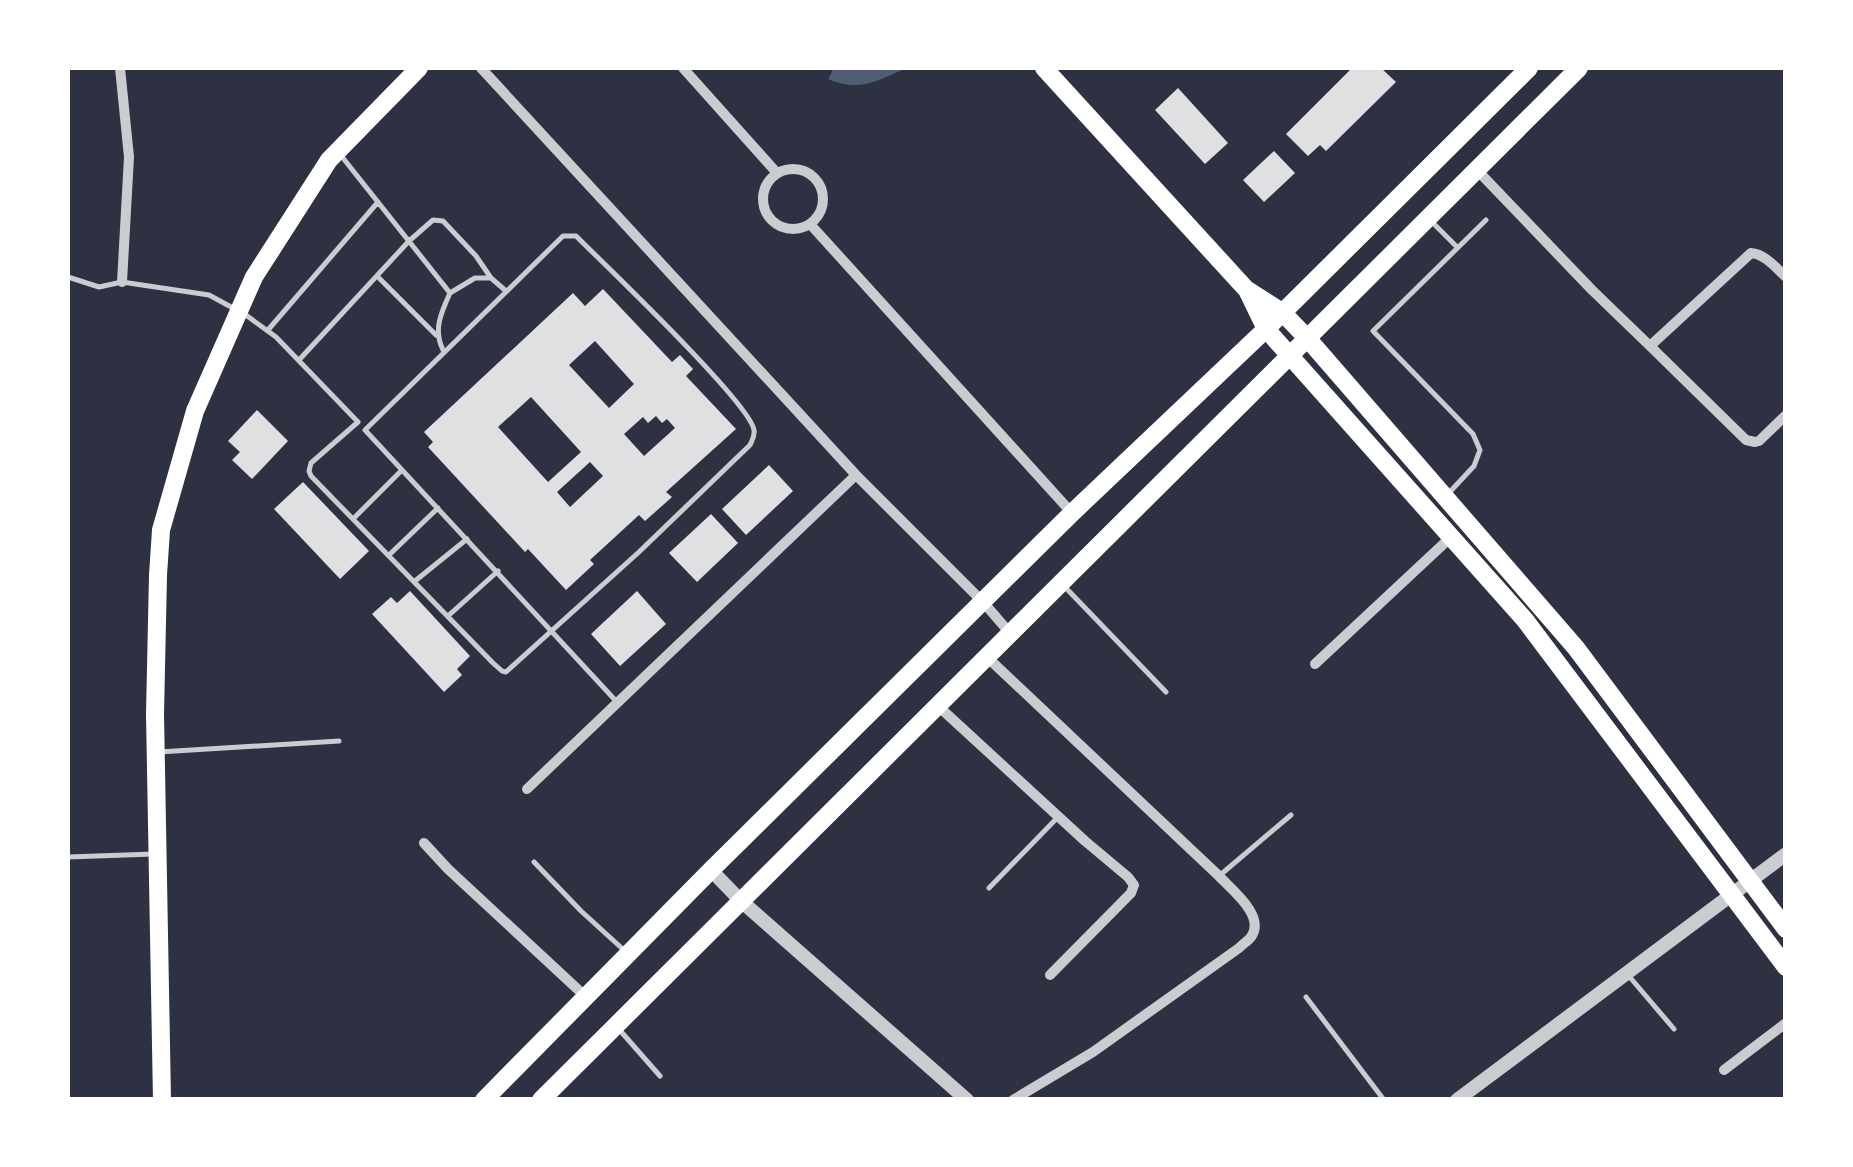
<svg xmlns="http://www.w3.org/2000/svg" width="1853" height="1167" font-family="'Source Sans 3',sans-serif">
  <rect width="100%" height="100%" fill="#2d3142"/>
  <path fill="#4f5d75" d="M834 68H907C877 80 862 93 828 79Z"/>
  <path fill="#e0e0e3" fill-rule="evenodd" d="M1352 68H1381L1396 82 1326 151 1320 145 1308 156 1286 134Z
    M1178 88 1228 143 1205 164 1155 110Z
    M1274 151 1295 173 1264 202 1243 180Z
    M603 289 672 362 680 355 693 369 686 376 736 429 666 492 672 497 645 521 639 515 590 560 594 564 566 590 528 549 525 552 428 447 433 442 424 432 573 293 585 306ZM595 341 634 384 609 408 569 365ZM531 397 581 452 548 482 498 427ZM656 416 662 423 667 419 675 428 644 456 624 434 643 417 648 423ZM590 462 603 476 570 507 557 492Z
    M257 410 288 441 252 479 232 460 240 452 228 441Z
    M769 465 793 491 746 535 722 509Z
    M303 482 369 551 340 579 274 509Z
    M711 514 738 543 697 582 669 553Z
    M410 591 470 656 457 669 462 675 444 692 372 614 391 597 397 603Z
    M637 591 666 624 620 666 591 634Z"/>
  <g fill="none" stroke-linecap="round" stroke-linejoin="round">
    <path stroke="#caccd0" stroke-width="5" d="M339 153 450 293C441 313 433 330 443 350
      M1431 221 1457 247
      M68 277 99 287 122 282 209 295 233 308
      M378 277 436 335
      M450 293 475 278H491L506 291
      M243 313 276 337 358 422
      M268 330 378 202
      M299 360 409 241 433 220 443 221 476 256 491 278
      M358 422 311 463 309 471 311 476 493 663 502 671 506 672 639 552 750 445C752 440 755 437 754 430 750 403 604 264 576 236H563L365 430
      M365 430 616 701
      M1447 495 1474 466 1480 450 1473 434 1373 331 1486 220
      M353 519 402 470
      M389 555 438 508
      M415 581 467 539
      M1064 586 1166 692
      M448 616 498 571
      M159 752 339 741
      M68 857 154 854
      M534 862 581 911 626 952
      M1219 876 1291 815
      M989 888 1058 817
      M1628 975 1674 1029
      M1306 997 1384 1100
      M617 1027 660 1076"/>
    <path stroke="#caccd0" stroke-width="10" d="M120 68 129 157 122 282
      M481 68 856 475 984 603 1009 632
      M683 68 777 173
      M763 199a30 30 0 1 1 60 0a30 30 0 1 1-60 0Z
      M1477 170 1592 290 1650 346 1751 253C1765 254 1776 268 1786 277
      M810 224 1072 513
      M1650 346 1746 440 1755 442 1759 441 1786 415
      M987 657 1219 876C1232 890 1266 916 1251 937 1248 941 1243 944 1239 948L1093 1052 1013 1100
      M1315 664 1451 537
      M937 705 1085 841 1128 877 1134 885 1131 893 1050 975
      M527 789 856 475
      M424 843 448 869 586 997
      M1724 1070 1786 1023"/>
    <path stroke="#caccd0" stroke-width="14" d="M711 870 740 900 967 1100
      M1457 1100 1786 854"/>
    <path stroke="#fff" stroke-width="18" d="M1044 68 1246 289 1282 312 1308 339 1576 648 1786 929
      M1248 292 1266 329 1525 620 1786 967"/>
    <path stroke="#fff" stroke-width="18" d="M162 1100 155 714 158 575 161 530 195 411 254 277 329 160 419 68
      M484 1100 711 870 1072 513 1266 329 1529 68
      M541 1100 1579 68"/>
  </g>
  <rect width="1853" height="1167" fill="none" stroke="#ffffff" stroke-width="140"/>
</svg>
